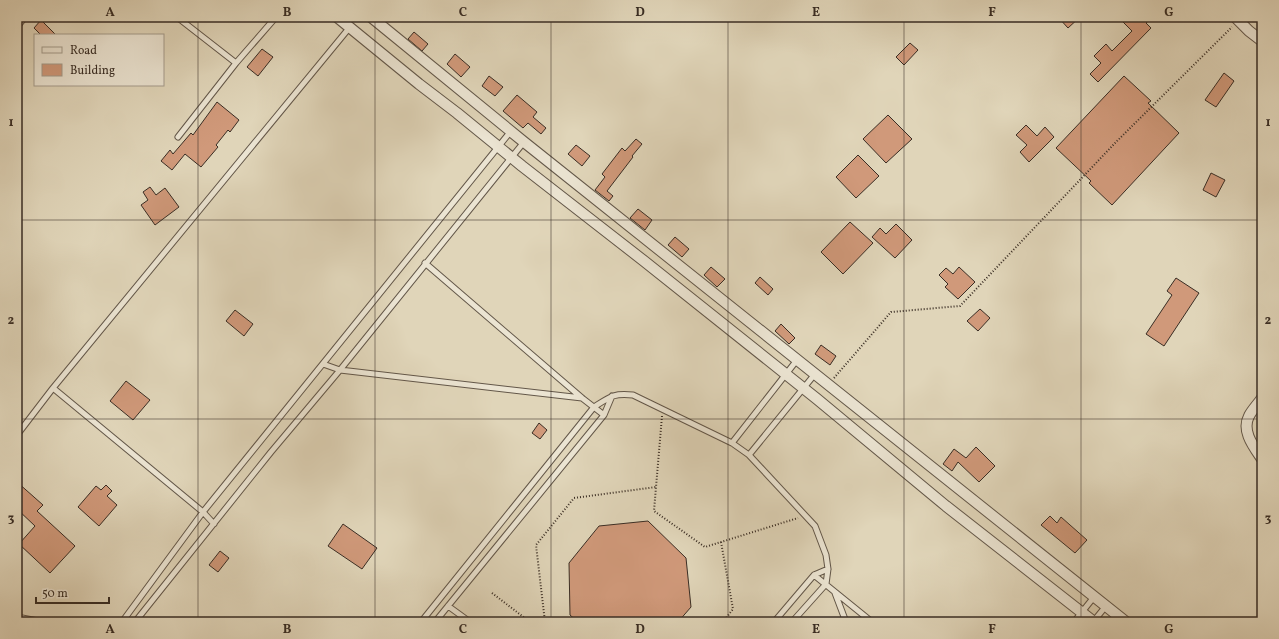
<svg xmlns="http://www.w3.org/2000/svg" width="1279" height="639" font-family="Vollkorn,serif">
  <rect width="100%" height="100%" fill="#e0d5b9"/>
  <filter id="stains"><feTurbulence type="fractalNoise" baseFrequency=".005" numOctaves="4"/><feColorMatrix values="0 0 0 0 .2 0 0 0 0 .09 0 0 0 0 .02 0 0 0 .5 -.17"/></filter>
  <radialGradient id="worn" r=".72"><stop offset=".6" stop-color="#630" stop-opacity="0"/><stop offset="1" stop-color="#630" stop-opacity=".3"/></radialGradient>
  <path fill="#d0997a" stroke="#392d24" d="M1058 17H1080L1068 28Z
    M1118 17H1153L1146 23 1151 28 1098 82 1090 74 1101 63 1094 56 1106 44 1112 51 1132 31Z
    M41 20 56 35H41L34 28Z
    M414 32 428 44 422 51 408 39Z
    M910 43 918 50 904 65 896 57Z
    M262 49 273 57 258 76 247 67Z
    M455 54 470 67 461 77 447 64Z
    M1224 73 1234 81 1216 107 1205 100Z
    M489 76 503 87 495 96 482 86Z
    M1124 76 1151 101 1148 103 1179 133 1112 205 1089 183 1091 181 1056 148Z
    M517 95 537 112 533 117 546 128 541 134 528 123 523 128 503 111Z
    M217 102 239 120 230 132 228 130 216 145 218 147 201 167 185 154 172 170 161 161 170 150 173 154 191 133 193 135Z
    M888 115 912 139 886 163 863 139Z
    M1026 125 1037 136 1045 127 1054 137 1029 162 1020 152 1027 145 1016 135Z
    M636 139 642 144 632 156 633 157 607 191 613 196 609 201 595 190 605 177 602 174 622 148 625 151Z
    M576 145 590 156 582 166 568 154Z
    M858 155 879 176 856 198 836 177Z
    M1211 173 1225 180 1216 197 1203 190Z
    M150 187 156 195 165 188 179 207 155 225 141 205 148 200 143 192Z
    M638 209 652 220 645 230 630 218Z
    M850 222 873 243 843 274 821 252Z
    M896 224 912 240 895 258 872 237 880 228 886 234Z
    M675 237 689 249 682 257 668 245Z
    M711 267 725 279 717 287 704 275Z
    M959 267 975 282 958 299 945 287 948 284 939 275 946 268 953 274Z
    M760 277 773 289 768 295 755 283Z
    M1176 278 1199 293 1164 346 1146 334 1172 295 1167 291Z
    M980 309 990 318 978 331 967 321Z
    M235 310 253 324 244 336 226 321Z
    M781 324 795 338 789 344 775 331Z
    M821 345 836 356 830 365 815 354Z
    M126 381 150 400 133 420 110 401Z
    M539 423 547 430 540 439 532 433Z
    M976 447 995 466 979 482 958 462 952 471 943 464 954 449 966 458Z
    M17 482 43 505 37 511 75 546 50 573 19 544 35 526 17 509Z
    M106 485 112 491 107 496 117 505 99 526 78 507 96 486 101 490Z
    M1050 516 1057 523 1061 517 1087 540 1075 553 1041 525Z
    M648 521 686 558 691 607 678 622H578L570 615 569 563 599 526Z
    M343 524 377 548 362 569 328 546Z
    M220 551 229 558 218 572 209 565Z"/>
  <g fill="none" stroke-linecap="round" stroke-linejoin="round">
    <defs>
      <path id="service" d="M177 17 236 63
        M17 27 25 17
        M178 137 236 63 276 17
        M425 263 582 398 604 415
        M323 364 340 370 582 398
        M53 388 203 512 214 524
        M17 435 53 388 350 27
        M732 443 797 360
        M749 455 815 374
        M814 575 872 622
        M835 593 846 622
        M448 606 470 622
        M17 617 43 622
        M122 622 203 512 511 131
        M135 622 271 452 340 370 524 142
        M421 622 594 407C611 396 614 393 633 395L732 443 749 455 815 526 826 555 828 569 826 584 792 622
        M435 622 604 415 612 396
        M774 622 814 575 828 569
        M1074 622 1094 597
        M1093 622 1106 606"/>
      <path id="minor" d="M337 17 419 84 457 113 522 166 644 261 817 399 946 506 1094 622
        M371 17 524 142 1126 622
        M1235 17 1249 31 1262 41
        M1262 398C1258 404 1252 410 1249 416 1241 431 1254 447 1262 459"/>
    </defs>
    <use href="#service" stroke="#635749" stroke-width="7"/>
    <use href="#minor" stroke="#635749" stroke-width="12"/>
    <path stroke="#392d24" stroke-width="2" stroke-dasharray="1 2" stroke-linecap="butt" d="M834 378 891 312 960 306 1116 142 1232 27
      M662 416 654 511 705 547 798 518
      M721 542 733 609 723 622
      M492 593 530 622
      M545 622 536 545 574 498 656 487"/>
    <use href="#service" stroke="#ebe4d2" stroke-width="5"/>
    <use href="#minor" stroke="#ebe4d2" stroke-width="10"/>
  </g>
  <path fill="none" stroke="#392d24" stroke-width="1" stroke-opacity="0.55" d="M198 17V622M375 17V622M551 17V622M728 17V622M904 17V622M1081 17V622M17 220H1262M17 419H1262"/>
  <rect width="1279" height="639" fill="none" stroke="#e0d5b9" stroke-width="44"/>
  <rect x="34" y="34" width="130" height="52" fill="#ebe4d2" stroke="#a49b8c"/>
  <rect x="42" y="47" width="20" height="6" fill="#ebe4d2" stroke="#a49b8c"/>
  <text x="70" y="54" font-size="12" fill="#392d24">Road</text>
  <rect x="42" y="64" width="20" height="12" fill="#d0997a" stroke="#a49b8c"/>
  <text x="70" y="74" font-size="12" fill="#392d24">Building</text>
  <path d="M36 597v6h73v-6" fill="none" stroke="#392d24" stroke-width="2"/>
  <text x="42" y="597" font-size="12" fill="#392d24" stroke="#ebe4d2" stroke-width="3" paint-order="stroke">50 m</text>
  <rect x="22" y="22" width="1235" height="595" fill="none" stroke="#392d24" stroke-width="1.5"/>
  <g font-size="13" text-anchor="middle" font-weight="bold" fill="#392d24">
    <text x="110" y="16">A</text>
    <text x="287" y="16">B</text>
    <text x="463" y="16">C</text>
    <text x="640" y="16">D</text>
    <text x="816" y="16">E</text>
    <text x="992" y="16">F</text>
    <text x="1169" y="16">G</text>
    <text x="11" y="126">1</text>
    <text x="1268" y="126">1</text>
    <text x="11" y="324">2</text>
    <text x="1268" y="324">2</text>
    <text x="11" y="522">3</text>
    <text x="1268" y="522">3</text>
    <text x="110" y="633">A</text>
    <text x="287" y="633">B</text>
    <text x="463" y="633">C</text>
    <text x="640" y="633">D</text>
    <text x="816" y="633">E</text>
    <text x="992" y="633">F</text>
    <text x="1169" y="633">G</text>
  </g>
  <rect width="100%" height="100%" filter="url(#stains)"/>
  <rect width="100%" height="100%" fill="url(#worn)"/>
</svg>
